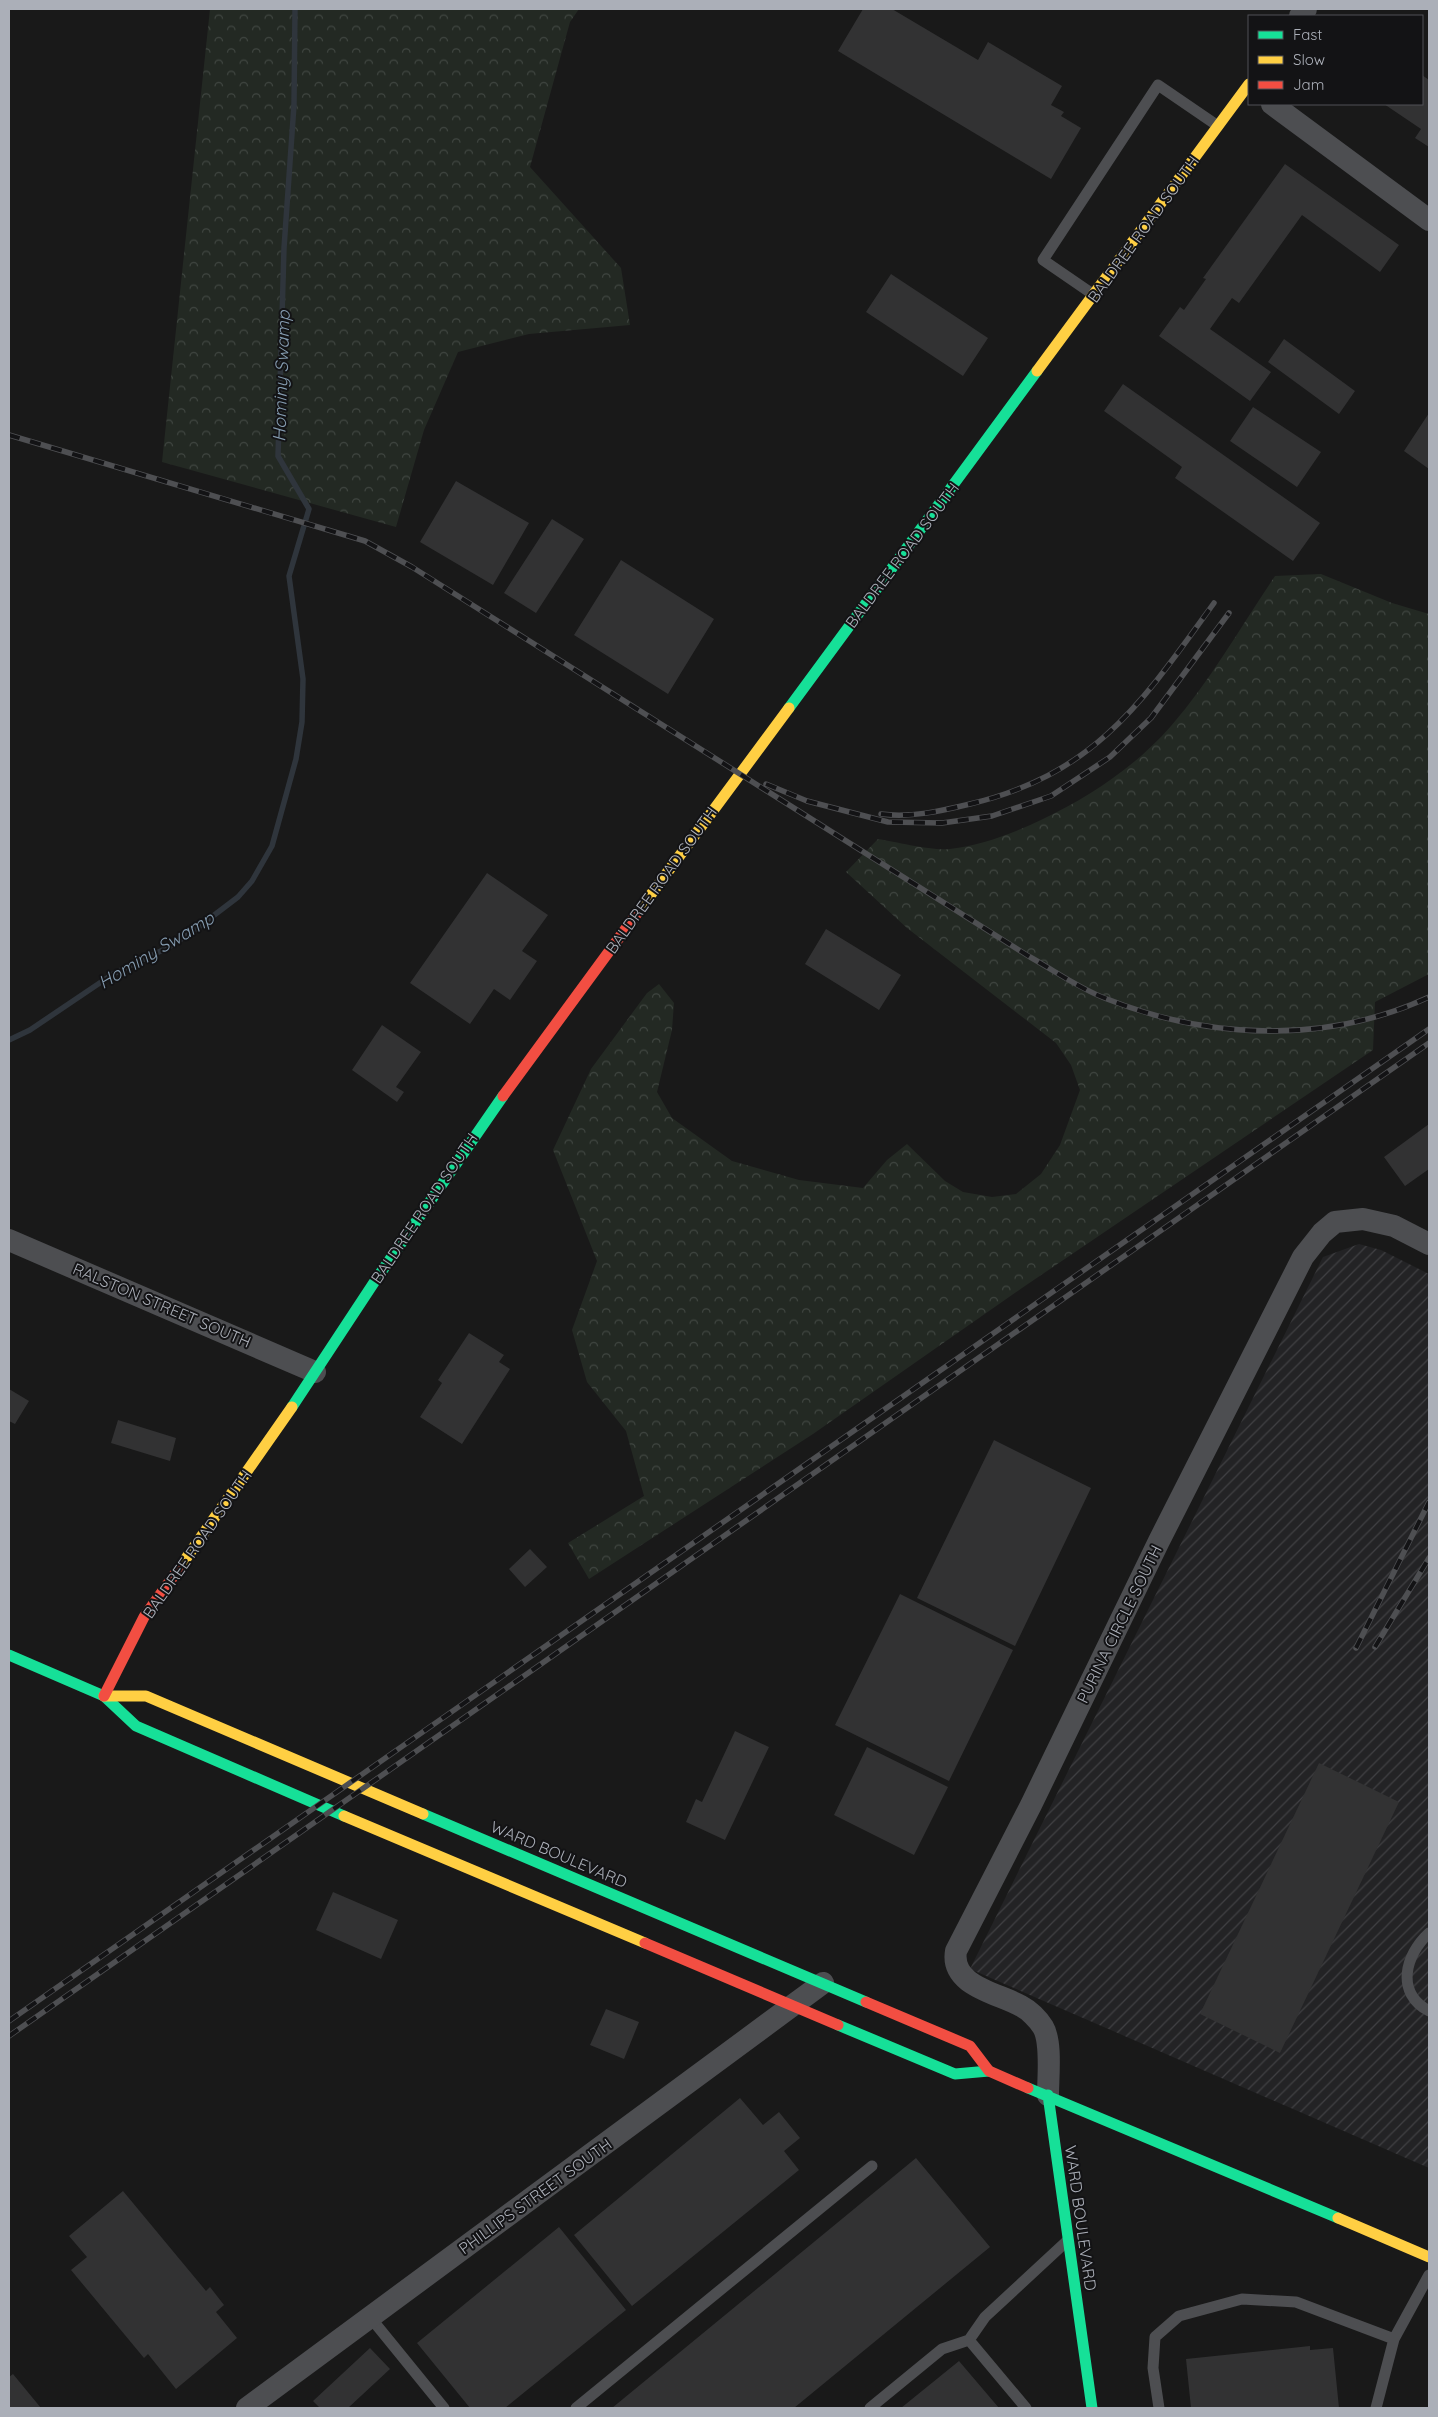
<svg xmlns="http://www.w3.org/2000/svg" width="1438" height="2417" font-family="Quicksand,sans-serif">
  <defs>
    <pattern id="industrial-furrows" width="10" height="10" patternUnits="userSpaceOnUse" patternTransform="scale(1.25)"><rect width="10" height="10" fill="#232325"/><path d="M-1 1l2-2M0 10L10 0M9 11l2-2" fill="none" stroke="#404043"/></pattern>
    <pattern id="forest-crowns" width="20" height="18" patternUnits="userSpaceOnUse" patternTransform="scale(1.25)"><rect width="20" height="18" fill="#232923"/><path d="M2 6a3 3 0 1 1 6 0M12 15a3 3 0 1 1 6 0" fill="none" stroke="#404641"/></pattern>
  </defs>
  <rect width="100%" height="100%" fill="#191919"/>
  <path fill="url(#industrial-furrows)" d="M1359 1244 1381 1250 1429 1274V2168L970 1969 1323 1257Z"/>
  <path fill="url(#forest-crowns)" d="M210 9H579L570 22 530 167 621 268 630 325 529 334 458 352 424 430 396 527 162 462Z
    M1321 574 1392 603 1429 614V974L1375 1002 1373 1050 1022 1288 813 1434 589 1579 568 1543 644 1496 626 1431 587 1382 572 1330 597 1261 553 1150 591 1069 647 993 659 984 674 1003 672 1030 657 1092 672 1118 732 1161 799 1180 863 1188 887 1160 907 1144 945 1181 963 1192 992 1197 1016 1194 1041 1174 1060 1145 1080 1090 1071 1065 1056 1043 907 928 846 872 878 839C897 842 932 851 950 849 982 845 1014 833 1043 819 1091 796 1136 766 1171 726 1211 680 1241 626 1275 576Z"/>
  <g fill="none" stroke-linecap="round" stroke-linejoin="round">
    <path stroke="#2f353c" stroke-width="5.5" d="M9 1040 30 1030 113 974 169 947 192 932 238 897 252 881 272 846 296 759 302 722 303 679 289 576 309 509 278 456 284 248 294 105 295 9"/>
  </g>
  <path fill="#323233" d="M863 9H892L978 60 988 42 1062 86 1051 105 1064 112 1061 116 1081 128 1051 179 838 51Z
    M1422 75 1429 80V147L1415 138 1421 129 1384 104H1422Z
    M1285 164 1399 245 1380 272 1302 215 1239 303 1232 298 1210 329 1271 372 1250 401 1159 336 1180 307 1184 310 1206 279 1203 278Z
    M891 274 988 338 963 376 866 312Z
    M1284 339 1355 391 1339 414 1268 362Z
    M1123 384 1320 523 1293 561 1175 478 1182 467 1104 411Z
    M1253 407 1321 452 1297 487 1230 441Z
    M1429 413V469L1404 451Z
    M456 481 529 523 493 585 420 542Z
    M552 519 584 539 536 613 504 593Z
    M621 560 714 619 668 694 574 635Z
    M487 873 548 915 522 951 537 961 510 1000 494 989 470 1024 410 983Z
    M826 929 901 975 879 1010 805 964Z
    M382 1025 421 1052 396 1087 404 1092 397 1102 352 1070Z
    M1429 1124V1169L1405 1186 1384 1157Z
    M469 1333 504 1355 499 1362 510 1369 462 1444 420 1417 442 1383 438 1380Z
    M9 1389 29 1401 15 1424 9 1421Z
    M118 1420 176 1438 170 1461 111 1443Z
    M994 1440 1091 1488 1015 1646 917 1598Z
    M530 1549 547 1567 525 1587 509 1569Z
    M900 1594 1013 1650 949 1781 835 1725Z
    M735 1731 769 1747 725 1840 686 1822 696 1799 702 1802Z
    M867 1747 948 1787 914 1855 834 1815Z
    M1319 1763 1399 1802 1280 2053 1200 2014Z
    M333 1892 398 1920 381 1959 316 1930Z
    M606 2009 639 2022 624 2059 590 2045Z
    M740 2098 763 2125 779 2112 800 2138 784 2151 799 2170 632 2306 574 2235Z
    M916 2158 990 2247 794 2408H612Z
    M123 2191 206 2291 210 2287 224 2305 216 2312 237 2338 176 2389 148 2354 144 2358 71 2270 87 2257 69 2236Z
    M559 2227 626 2310 505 2408H470L417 2343Z
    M1310 2346V2350L1333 2348 1339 2408H1191L1186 2359Z
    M370 2348 390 2369 348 2408H320L313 2401Z
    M959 2361 999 2408H901Z
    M13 2374 41 2408H9V2377Z"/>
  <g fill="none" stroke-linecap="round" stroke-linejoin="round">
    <path stroke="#4d4e51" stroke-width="11" d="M1094 295 1043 260 1158 85 1218 126
      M1429 1933C1405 1955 1395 1993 1429 2011
      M370 2317 444 2408
      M576 2408 872 2166
      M870 2408 942 2349 969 2340
      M1026 2408 969 2340 985 2317 1067 2241
      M1159 2408 1153 2368 1155 2337 1179 2316 1242 2299 1296 2302 1394 2339
      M1376 2408 1394 2339 1429 2275"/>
    <path stroke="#4d4e51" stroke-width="22" d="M1300 16 1306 9
      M1272 104 1429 220
      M9 1240 315 1372
      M1048 2095C1048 2077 1052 2042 1043 2027 1038 2019 1029 2010 1021 2006 998 1993 950 1986 956 1951L1031 1805 1159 1541 1303 1257 1322 1233 1335 1222 1363 1219 1394 1226 1429 1244
      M247 2408 823 1983"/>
    <path stroke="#16e098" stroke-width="11" d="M789 708 1037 371
      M292 1407 375 1281 503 1096
      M9 1655 104 1696 136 1726 344 1816
      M423 1814 866 2002
      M838 2025 955 2074 989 2071
      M1028 2088 1338 2218
      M1048 2095 1092 2408"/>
    <path stroke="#ffcf43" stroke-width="11" d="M1037 371 1249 84
      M638 912 789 708
      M180 1567 292 1407
      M104 1696H146L423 1814
      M344 1816 645 1943
      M1338 2218 1429 2257"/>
    <path stroke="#f24e42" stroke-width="11" d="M503 1096 638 912
      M104 1696 144 1617 180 1567
      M645 1943 838 2025
      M866 2002 970 2046 989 2071 1028 2088"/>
    <defs>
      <path id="rail" d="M9 435 365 541 412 567 1030 957C1055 971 1080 989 1107 999 1210 1040 1328 1044 1429 997
        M766 784 807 801 888 822 942 823 992 816 1051 796 1110 757 1151 718 1229 613
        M881 814C911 818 941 811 970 804 1096 774 1143 701 1214 603
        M1375 1647 1429 1558
        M1356 1648 1429 1502
        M9 2021 1429 1029
        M9 2036 1429 1043"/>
    </defs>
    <use href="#rail" stroke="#4e4f52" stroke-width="5.5"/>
    <use href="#rail" stroke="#131315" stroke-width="4" stroke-dasharray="11" stroke-linecap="butt"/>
  </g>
  <g text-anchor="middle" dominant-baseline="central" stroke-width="4" stroke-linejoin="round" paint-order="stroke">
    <g font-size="16" fill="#abafb8" stroke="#131315">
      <text transform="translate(1143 229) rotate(-54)">BALDREE ROAD SOUTH</text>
      <text transform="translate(902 555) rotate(-53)">BALDREE ROAD SOUTH</text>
      <text transform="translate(661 880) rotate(-54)">BALDREE ROAD SOUTH</text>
      <text transform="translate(424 1208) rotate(-56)">BALDREE ROAD SOUTH</text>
      <text transform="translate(162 1305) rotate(23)">RALSTON STREET SOUTH</text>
      <text transform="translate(197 1544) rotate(-55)">BALDREE ROAD SOUTH</text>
      <text transform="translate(1119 1624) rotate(-64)">PURINA CIRCLE SOUTH</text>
      <text transform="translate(559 1854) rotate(23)">WARD BOULEVARD</text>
      <text transform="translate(535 2196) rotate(-36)">PHILLIPS STREET SOUTH</text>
      <text transform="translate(1081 2218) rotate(82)">WARD BOULEVARD</text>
    </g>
    <g font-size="18" font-style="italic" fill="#859cb0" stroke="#131315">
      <text transform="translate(281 376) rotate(-88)">Hominy Swamp</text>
      <text transform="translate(156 950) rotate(-31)">Hominy Swamp</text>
    </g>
  </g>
  <rect width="1438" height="2417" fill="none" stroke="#abafb8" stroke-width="20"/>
  <rect x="1248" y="15" width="175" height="90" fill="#131315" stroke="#505156"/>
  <rect x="1258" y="31" width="25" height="8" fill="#16e098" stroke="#505156"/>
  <text x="1293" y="40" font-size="15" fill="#abafb8">Fast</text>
  <rect x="1258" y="56" width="25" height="8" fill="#ffcf43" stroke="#505156"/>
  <text x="1293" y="65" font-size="15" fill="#abafb8">Slow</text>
  <rect x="1258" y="81" width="25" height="8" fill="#f24e42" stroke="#505156"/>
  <text x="1293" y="90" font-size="15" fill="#abafb8">Jam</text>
</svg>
